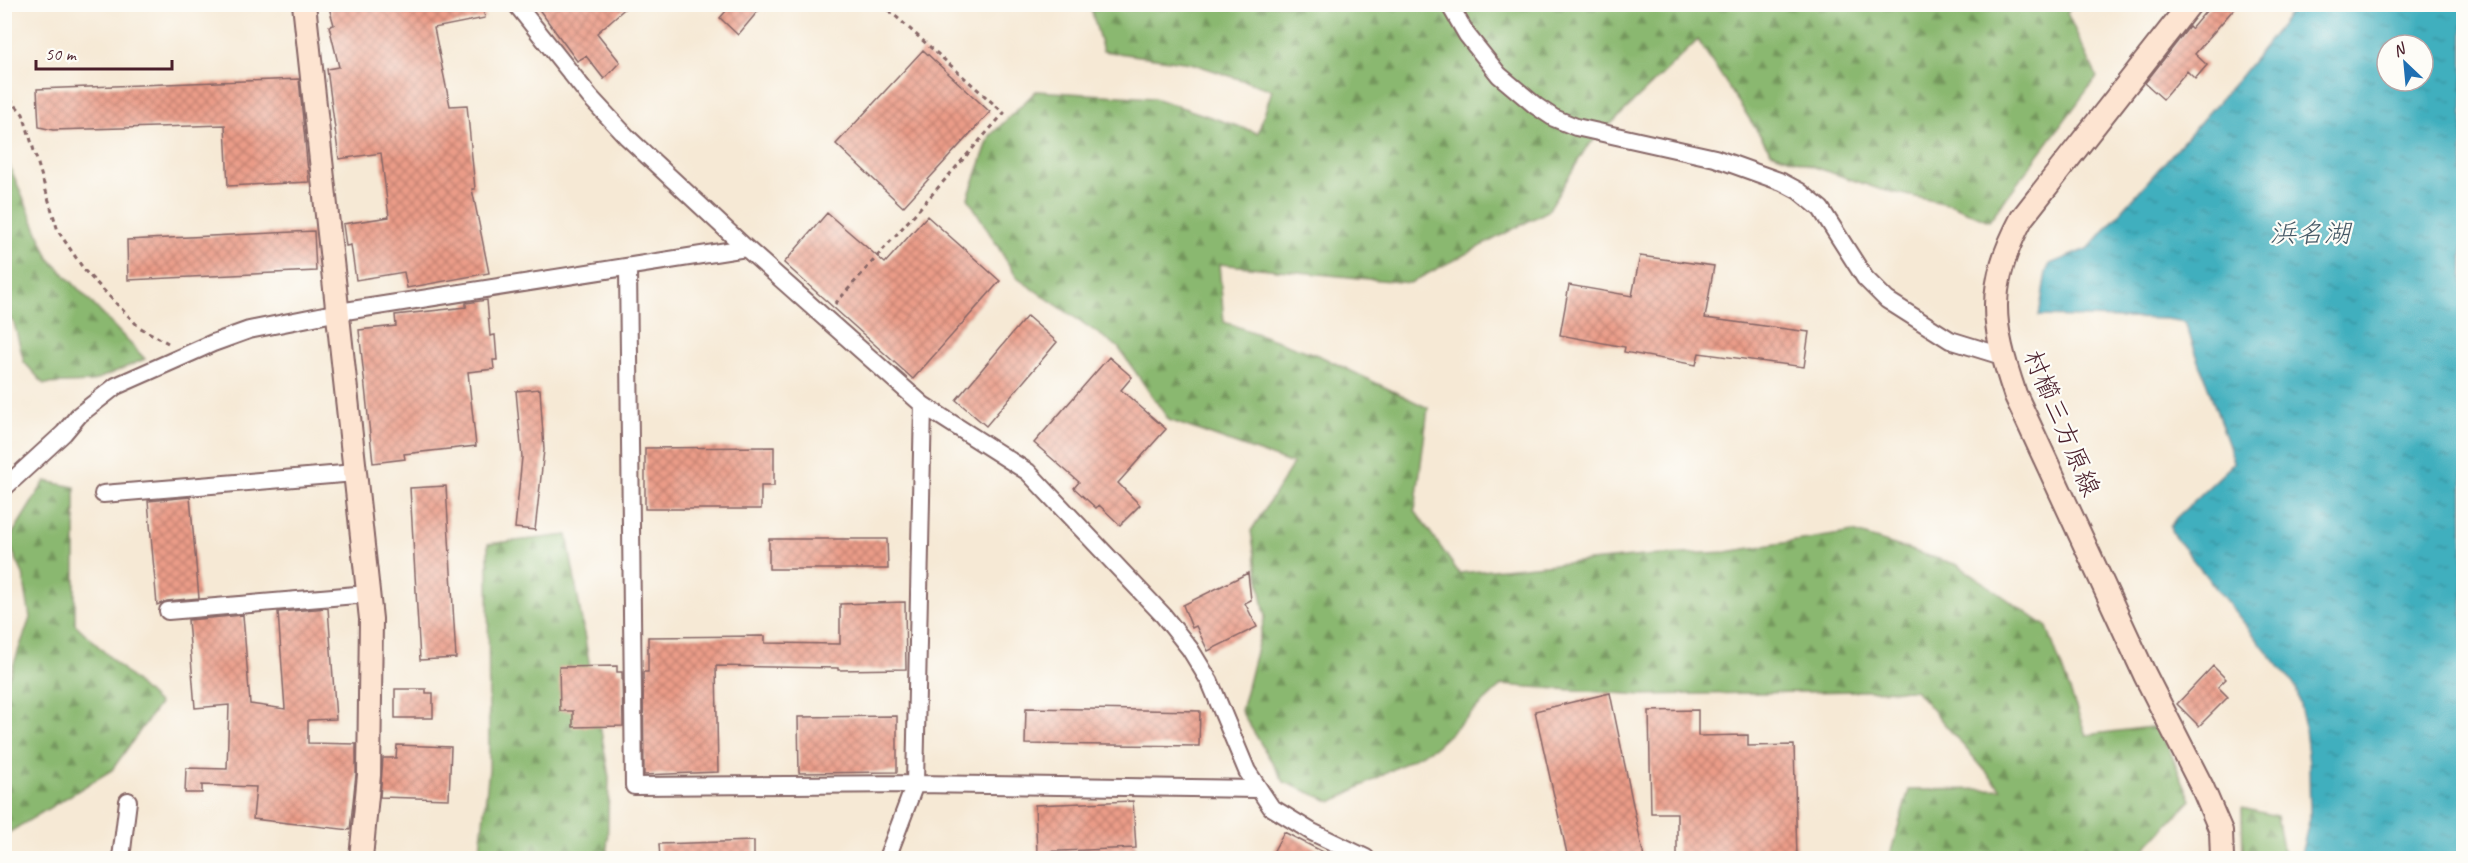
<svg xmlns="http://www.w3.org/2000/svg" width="2468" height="863" font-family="Caveat,'Klee One',sans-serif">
  <defs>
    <pattern id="forest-firs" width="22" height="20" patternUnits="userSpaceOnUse" patternTransform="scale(1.5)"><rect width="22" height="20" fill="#8ab870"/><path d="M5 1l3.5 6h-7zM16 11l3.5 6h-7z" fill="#73955c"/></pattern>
    <pattern id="water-ripples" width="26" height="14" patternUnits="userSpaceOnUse" patternTransform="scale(1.5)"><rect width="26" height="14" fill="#41afbe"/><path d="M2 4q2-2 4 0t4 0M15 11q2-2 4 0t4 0" fill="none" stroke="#388e9b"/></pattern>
    <pattern id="building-cross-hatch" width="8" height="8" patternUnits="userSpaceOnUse" patternTransform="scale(1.5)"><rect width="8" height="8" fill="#eb9c88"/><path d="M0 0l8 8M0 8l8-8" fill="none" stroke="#c07f6f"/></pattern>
  </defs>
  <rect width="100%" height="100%" fill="#fdfcf7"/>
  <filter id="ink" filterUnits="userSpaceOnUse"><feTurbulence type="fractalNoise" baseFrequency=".0167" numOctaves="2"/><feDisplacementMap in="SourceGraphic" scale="12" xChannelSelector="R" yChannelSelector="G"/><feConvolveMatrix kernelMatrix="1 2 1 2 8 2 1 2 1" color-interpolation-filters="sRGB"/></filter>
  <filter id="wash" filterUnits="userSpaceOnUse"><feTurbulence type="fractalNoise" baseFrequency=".008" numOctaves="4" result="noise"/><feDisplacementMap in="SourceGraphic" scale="24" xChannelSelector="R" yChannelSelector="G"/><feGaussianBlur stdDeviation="1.35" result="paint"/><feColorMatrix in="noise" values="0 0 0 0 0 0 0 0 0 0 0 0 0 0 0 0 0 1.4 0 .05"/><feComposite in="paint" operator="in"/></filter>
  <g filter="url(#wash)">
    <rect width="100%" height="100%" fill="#f6e9d5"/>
    <path fill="url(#forest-firs)" stroke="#6a6c4e" stroke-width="1.5" d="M1917 4 1950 11 1958 5H2073L2067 13 2097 77 1989 221 1952 205 1879 189 1771 152 1698 40 1586 148 1548 211 1410 283 1219 264 1224 322 1320 356 1428 408 1415 511 1459 573 1644 556 1726 552 1853 532 1958 565 2047 627 2086 735 2159 726 2191 800 2136 858H1889L1909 790 2001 789 1915 690 1642 695 1502 685 1435 747 1332 802 1284 782 1241 711 1265 616 1251 531 1293 464 1169 420 1118 347 1017 278 968 198 990 136 1036 91 1154 98 1258 133 1272 90 1191 63 1103 51 1090 5Z
      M4 153 49 258 145 359 91 382 44 384 24 362 14 323 5 313Z
      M45 481 75 487V624L159 704 112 770 5 835V689L30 618 23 574 8 541Z
      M567 535 609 777 607 858H479L489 769 488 544Z
      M2242 808 2277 816 2284 854 2283 858H2243Z"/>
    <path fill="url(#water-ripples)" stroke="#466774" stroke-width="1.5" fill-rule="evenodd" d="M2297 5H2463V858H2300L2310 818 2309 764 2305 728 2296 687 2172 534 2170 527 2176 518 2233 464 2231 452 2185 322 2166 319 2039 316 2046 272 2050 264 2089 248 2240 77ZM2387 45H2423V81H2387Z"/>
    <g id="blocks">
      <path fill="url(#building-cross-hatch)" d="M328 4H482L485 18 434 28 450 106 467 105 475 189H472L489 273 407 288 404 272 356 280 351 245 346 246 343 224 389 217 381 153 339 159 327 69 339 67 329 26 334 25Z
        M535 4H630L597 33 620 62 604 79 586 56 577 61Z
        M732 4H764L738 35 720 18Z
        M2212 4H2238L2195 54 2207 65 2195 79 2187 71 2163 99 2145 83 2189 27 2191 29Z
        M923 50 990 112 903 207 836 144Z
        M299 79 309 182 228 186 225 125 53 130 39 127 37 89Z
        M827 213 885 263 927 216 1000 281 913 379 784 263Z
        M314 231 316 271 128 280 127 240Z
        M1640 256 1714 266 1705 318 1809 332 1804 367 1699 353 1696 365 1624 352 1625 347 1560 335 1569 285 1632 296Z
        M487 300 490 336 495 335 497 360H493L494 369 468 372 476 446 404 454 405 459 373 463 359 330 396 326 395 315 466 307V303Z
        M1027 316 1057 342 986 426 956 400Z
        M1109 357 1132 377 1121 390 1166 429 1118 483 1140 505 1120 525 1099 505 1096 508 1074 488 1079 482 1034 443Z
        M540 389 544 450 535 530 515 528 522 457 516 391Z
        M774 447V486H761V509H645V448Z
        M446 486 456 658 420 660 410 488Z
        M190 497 199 598 167 601 157 605 148 501Z
        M769 539H887L888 569H769Z
        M1248 573 1251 600 1245 603 1257 627 1208 651 1196 626 1192 628 1183 605Z
        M905 602 906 669 838 670V668L716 666 718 772 644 775 643 672H648V637L765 636V643L840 644V604Z
        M328 608 336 719 308 720V743L356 744V774L350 830 253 819 256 787 202 785V793H185L186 768 227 769 229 705 195 708 188 620 243 615 250 704 285 709 278 612Z
        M617 666V672H622L623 726 573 727V711H560L559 667Z
        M2213 666 2226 679 2218 687 2228 697 2199 726 2177 704Z
        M395 689H426V693H433V718H395Z
        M1610 693 1644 858H1568L1535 711Z
        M1026 708 1200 711 1199 746 1025 744Z
        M1698 710V736L1748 735V746L1794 745 1797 858H1677V813H1651L1649 711Z
        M897 716V772L799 773 798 717Z
        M397 745 451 747 449 799 380 797 383 758H396Z
        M1133 801 1136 848 1037 852 1035 805Z
        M1284 832 1335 858H1270Z
        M754 841V858H660L659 844Z"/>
    </g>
  </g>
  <g filter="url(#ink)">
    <use href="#blocks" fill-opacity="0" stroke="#866666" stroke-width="1.5"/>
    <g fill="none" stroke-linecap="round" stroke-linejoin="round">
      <defs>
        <path id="street" d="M516 4 590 97 627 137 746 248 923 405 1028 472 1163 615 1190 649 1210 682 1247 771 1271 807 1312 832 1366 858
          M1449 4 1467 35 1499 75 1536 106 1554 118 1576 127 1715 158 1782 182 1799 191 1821 209 1865 278 1887 300 1950 340 2002 356
          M628 268 634 786 915 784 1257 789
          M4 488 64 433 79 415 116 386 213 343 249 330 339 312 746 248
          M103 494 355 473
          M168 611 368 594
          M121 858 128 801
          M887 858 915 784 923 405"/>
        <path id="secondary" d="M304 4 371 619 369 775 361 858
          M2190 4 2022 218C1986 286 1991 323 2015 394L2145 675 2203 789 2221 831 2222 858"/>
      </defs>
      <use href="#street" stroke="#866666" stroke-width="20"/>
      <use href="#secondary" stroke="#866666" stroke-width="26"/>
      <path stroke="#866666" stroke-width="3" stroke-dasharray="4.5 4.5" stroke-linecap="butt" d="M4 92 23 114 58 231 85 271 139 327 168 343
        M835 304 1004 113 882 4"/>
      <use href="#street" stroke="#fff" stroke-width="16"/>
      <use href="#secondary" stroke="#fde4d1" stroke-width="22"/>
    </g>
  </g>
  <g text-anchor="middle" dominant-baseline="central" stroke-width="4.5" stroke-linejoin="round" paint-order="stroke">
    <g font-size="26" fill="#4a1f2b" stroke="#fdfcf7">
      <text transform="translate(2062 423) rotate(67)">村櫛三方原線</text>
    </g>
    <g font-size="27" font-style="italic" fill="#465966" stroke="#fdfcf7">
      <text x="2310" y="233">浜名湖</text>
    </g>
  </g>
  <rect width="2468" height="863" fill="none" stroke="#fdfcf7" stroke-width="24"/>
  <g transform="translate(2405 63) rotate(334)"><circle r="28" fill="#fdfcf7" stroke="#b5a4a5" stroke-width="1.5"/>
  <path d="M0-4.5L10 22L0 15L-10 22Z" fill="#1f6fb2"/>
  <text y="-9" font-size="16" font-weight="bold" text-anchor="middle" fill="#4a1f2b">N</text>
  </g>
  <path d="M36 60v9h136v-9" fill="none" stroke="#4a1f2b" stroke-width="3"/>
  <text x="45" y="60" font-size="18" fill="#4a1f2b" stroke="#fdfcf7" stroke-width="4.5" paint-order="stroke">50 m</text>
</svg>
